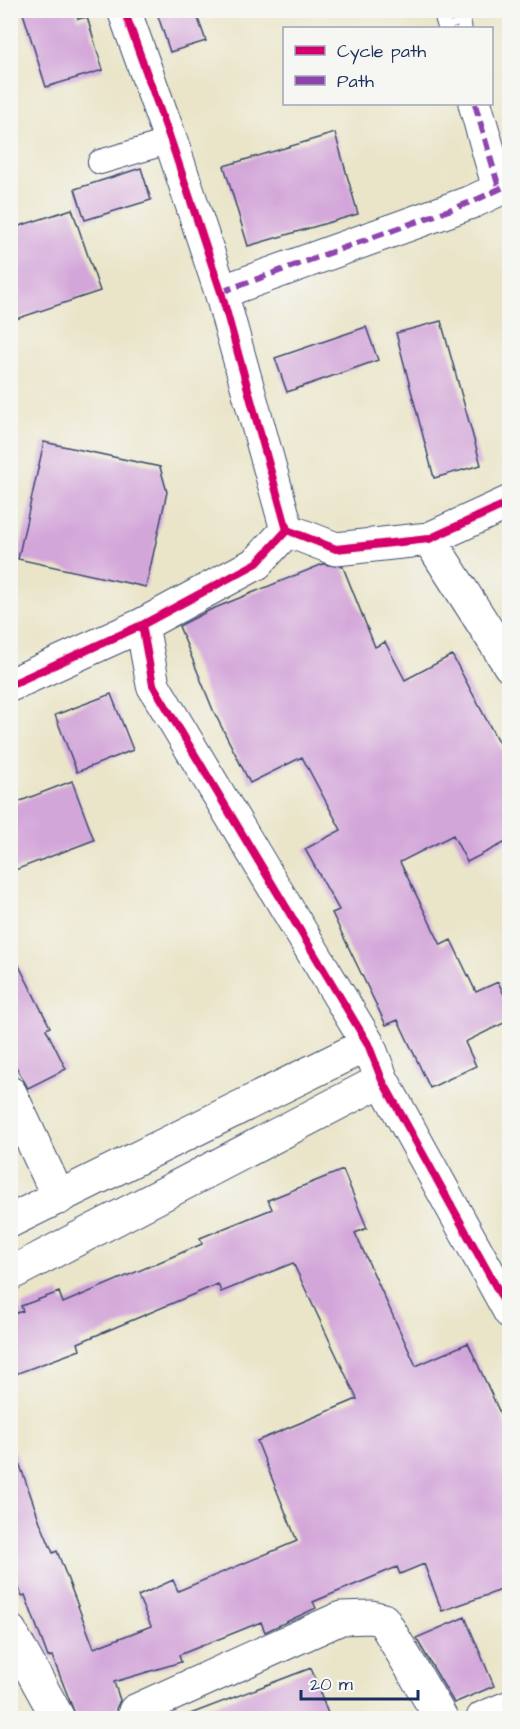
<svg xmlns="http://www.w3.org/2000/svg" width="520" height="1729" font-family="'Architects Daughter',sans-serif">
  <rect width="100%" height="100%" fill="#f6f6f2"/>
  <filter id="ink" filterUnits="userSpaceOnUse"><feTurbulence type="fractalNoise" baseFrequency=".0167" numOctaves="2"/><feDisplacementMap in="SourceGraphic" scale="12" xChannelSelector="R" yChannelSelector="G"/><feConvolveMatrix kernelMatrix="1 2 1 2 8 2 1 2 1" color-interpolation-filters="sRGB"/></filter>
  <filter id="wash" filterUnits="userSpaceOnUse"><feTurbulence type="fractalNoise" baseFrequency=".008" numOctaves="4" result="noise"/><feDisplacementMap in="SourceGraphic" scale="24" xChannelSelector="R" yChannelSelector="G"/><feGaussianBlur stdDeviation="1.35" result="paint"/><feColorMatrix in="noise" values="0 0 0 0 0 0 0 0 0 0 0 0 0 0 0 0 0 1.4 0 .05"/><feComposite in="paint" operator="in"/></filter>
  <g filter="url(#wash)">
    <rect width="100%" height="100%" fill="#eae5c9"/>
    <g id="blocks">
      <path fill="#d3a6d9" d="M22 10H76L78 19 87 17 103 70 46 87Z
        M156 10H195L206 41 170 52Z
        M335 133 358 214 248 246 224 166Z
        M141 168 151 200 85 220 75 189Z
        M72 209 100 291 10 321V229Z
        M441 321 481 465 434 478 396 333Z
        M366 327 378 360 287 392 275 358Z
        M44 442 160 467 167 492 146 587 18 559Z
        M323 564 343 567 375 647 385 642 405 680 452 655 510 764V840L467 862 453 835 400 862 441 945 451 940 476 992 498 982 510 1007V1020L465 1042 476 1066 430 1088 398 1020 386 1025 332 913 339 910 305 849 341 830 302 757 250 783 213 710 179 626 210 610Z
        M111 694 133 750 77 772 55 715Z
        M72 781 94 840 10 872V805Z
        M10 948 50 1027 46 1029 66 1069 28 1088 10 1056Z
        M343 1170 367 1228 355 1233 416 1366 468 1343 510 1435V1587L442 1611 424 1564 400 1574 397 1567 313 1602 316 1608 265 1632 261 1622 179 1655 181 1662 114 1682 120 1700 116 1709 118 1719H77L52 1656 48 1657 25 1595 22 1596 10 1565V1452L15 1451 40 1522 53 1553 57 1551 94 1648 151 1626 138 1596 173 1580 178 1591 297 1541 257 1441 357 1399 293 1263 221 1292 218 1284 78 1343 80 1350 10 1376V1315L23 1311 21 1306 59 1292 63 1303 202 1244 200 1238 272 1209 268 1200Z
        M465 1617 494 1686 454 1703 416 1638Z
        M311 1668 330 1719H185V1716Z"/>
    </g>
  </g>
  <g filter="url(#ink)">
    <use href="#blocks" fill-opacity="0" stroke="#3a4a6e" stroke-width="1.5"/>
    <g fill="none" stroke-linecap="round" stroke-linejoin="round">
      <defs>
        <path id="lane" d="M100 162 171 141"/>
        <path id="street" d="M124 10 171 141 221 292 287 530 257 563 142 625 153 685 368 1044 382 1080 510 1312
          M450 10 455 28
          M475 104 499 188
          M221 292 474 201 510 184
          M287 530 336 549 429 539 510 502
          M429 539 510 666
          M10 685 142 625
          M10 1093 59 1198
          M10 1221 368 1044
          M10 1274 382 1080
          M10 1631 58 1718
          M135 1711 341 1618 371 1617 383 1620 441 1718
          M483 1718 510 1707"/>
      </defs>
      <use href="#lane" stroke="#3a4a6e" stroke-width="26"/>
      <use href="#street" stroke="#3a4a6e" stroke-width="35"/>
      <use href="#lane" stroke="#fff" stroke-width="24"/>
      <use href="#street" stroke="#fff" stroke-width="33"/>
      <path stroke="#8e44ad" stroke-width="6" stroke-dasharray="12 6" stroke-linecap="butt" d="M450 10 455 28
        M475 104 499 188
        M221 292 474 201 510 184"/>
      <defs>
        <path id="cycleway" d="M124 10 171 141 221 292 287 530 257 563 142 625 153 685 368 1044 382 1080 510 1312
          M287 530 336 549 429 539 510 502
          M10 685 142 625"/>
      </defs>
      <use href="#cycleway" stroke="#f6f6f2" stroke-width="11"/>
      <use href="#cycleway" stroke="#d6006c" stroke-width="8"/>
    </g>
  </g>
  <rect width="520" height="1729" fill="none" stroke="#f6f6f2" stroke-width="36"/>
  <rect x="283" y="27" width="210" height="78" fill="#f6f6f2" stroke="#9ea6b7" stroke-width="1.5"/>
  <rect x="295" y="46" width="30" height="9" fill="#d6006c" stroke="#9ea6b7" stroke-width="1.5"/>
  <text x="337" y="57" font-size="18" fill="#1b2f5e">Cycle path</text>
  <rect x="295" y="76" width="30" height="9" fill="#8e44ad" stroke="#9ea6b7" stroke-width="1.5"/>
  <text x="337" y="87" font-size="18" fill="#1b2f5e">Path</text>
  <path d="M301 1690v9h117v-9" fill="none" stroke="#1b2f5e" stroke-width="3"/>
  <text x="310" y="1690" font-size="18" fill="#1b2f5e" stroke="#f6f6f2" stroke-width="4.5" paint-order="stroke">20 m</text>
</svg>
